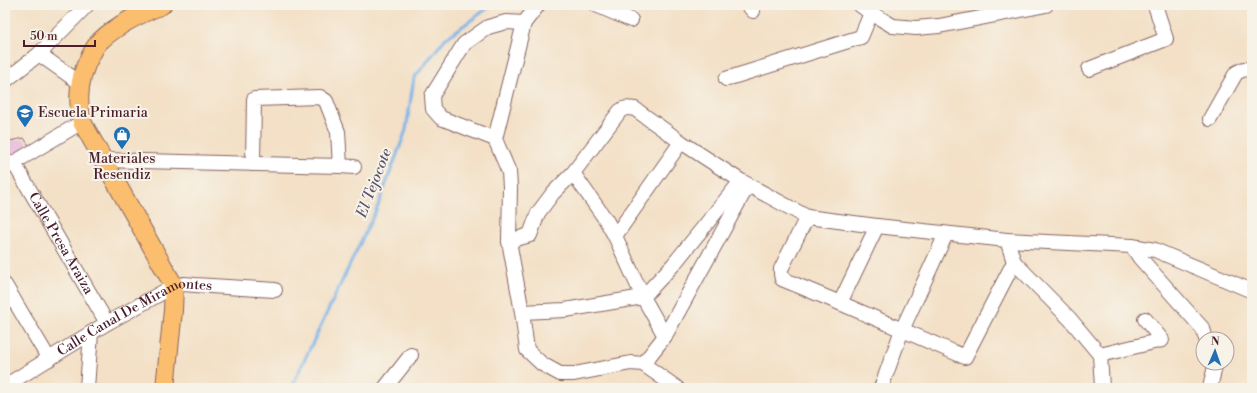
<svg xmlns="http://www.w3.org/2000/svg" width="1257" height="393" font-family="'Libre Bodoni',serif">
  <rect width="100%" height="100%" fill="#f7f3e8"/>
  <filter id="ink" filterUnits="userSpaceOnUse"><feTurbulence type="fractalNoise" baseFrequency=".025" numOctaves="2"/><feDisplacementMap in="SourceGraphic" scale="8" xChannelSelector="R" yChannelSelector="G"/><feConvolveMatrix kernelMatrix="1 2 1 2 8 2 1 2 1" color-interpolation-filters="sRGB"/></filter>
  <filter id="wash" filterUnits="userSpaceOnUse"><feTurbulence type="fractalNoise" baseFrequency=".012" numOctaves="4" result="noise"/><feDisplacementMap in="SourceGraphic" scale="16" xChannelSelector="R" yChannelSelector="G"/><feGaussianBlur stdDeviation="0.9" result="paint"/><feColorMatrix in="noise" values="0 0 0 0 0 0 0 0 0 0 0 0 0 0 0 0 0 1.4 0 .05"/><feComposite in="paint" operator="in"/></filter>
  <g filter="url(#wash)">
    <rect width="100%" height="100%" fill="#f3e0c6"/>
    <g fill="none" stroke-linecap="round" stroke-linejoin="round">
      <path stroke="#78b3e9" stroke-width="3" d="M291 388 377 208 406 130 414 78 445 39 492 5"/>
    </g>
    <g id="blocks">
      <path fill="#e3a9d4" d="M24 138 30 147 5 162V142Z"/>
    </g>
  </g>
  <g filter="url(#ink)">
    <use href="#blocks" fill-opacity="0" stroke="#856361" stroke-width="1"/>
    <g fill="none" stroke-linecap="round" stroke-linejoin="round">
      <defs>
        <g id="minor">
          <path d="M538 5 524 23 495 139 509 172 510 187 509 241 522 312 527 350 542 364 560 374H574L631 363 643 364 677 388"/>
          <path d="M596 5 631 20"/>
          <path d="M748 5 753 11"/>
          <path d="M860 5 871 13 893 26 916 28 939 26 1046 5"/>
          <path d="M39 54 80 83"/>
          <path d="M1089 69 1166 39 1155 5"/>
          <path d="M726 79 861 37 871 13 872 5"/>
          <path d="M5 81 39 54 87 5"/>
          <path d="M1210 119 1236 73 1244 69 1252 70"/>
          <path d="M495 139 441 118 433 109 432 96 464 44 488 27 506 22 524 23"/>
          <path d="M103 160 340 166 354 167"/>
          <path id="s1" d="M14 163 107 323"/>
          <path d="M253 164 254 99 320 97 326 101 338 132 340 166"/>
          <path d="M5 168 82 122"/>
          <path d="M573 173 606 220 615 236 643 297 665 336"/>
          <path d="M807 217 781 269V274L782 279 840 303 965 357 1014 262"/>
          <path d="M615 236 681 142"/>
          <path d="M1007 240 1014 262 1070 319 1100 355 1102 387 1101 388"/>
          <path d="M509 241 530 235 538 213 553 193 573 173 620 111C625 107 628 108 635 109L681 142 741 181 807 217 877 226 1007 240 1132 246 1155 250 1252 291"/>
          <path d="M1132 246 1140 258 1203 329 1206 339"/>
          <path d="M5 285 49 359"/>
          <path d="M840 303 877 226"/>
          <path d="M522 312 565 310 643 297 673 265 741 181"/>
          <path d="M1100 355 1162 340 1145 319"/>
          <path d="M643 364 665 336 748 185"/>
          <path id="s2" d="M5 386 107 323 174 286 184 284 195 285 275 290"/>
          <path d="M87 388 91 333"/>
          <path d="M385 388 411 355"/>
          <path d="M881 388 902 330 946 234"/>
          <path d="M1210 388 1215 366 1214 363"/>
        </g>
        <path id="major" d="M162 5C139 14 118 24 100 41 97 44 94 49 92 53 79 75 76 97 82 122L174 286 173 310 165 388"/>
      </defs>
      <use href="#minor" stroke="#856361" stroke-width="16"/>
      <use href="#major" stroke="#856361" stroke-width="20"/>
      <use href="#minor" stroke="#fff" stroke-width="14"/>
      <use href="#major" stroke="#fbbe6e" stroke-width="18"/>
    </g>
  </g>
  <defs>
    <symbol id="school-pin" viewBox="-11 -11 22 30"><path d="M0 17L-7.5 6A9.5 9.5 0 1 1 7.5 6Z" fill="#1f6fb2" stroke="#f7f3e8"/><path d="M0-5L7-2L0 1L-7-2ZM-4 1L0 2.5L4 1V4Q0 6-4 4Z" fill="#fff"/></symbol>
    <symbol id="shop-pin" viewBox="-11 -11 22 30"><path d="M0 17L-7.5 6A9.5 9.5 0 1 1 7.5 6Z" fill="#1f6fb2" stroke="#f7f3e8"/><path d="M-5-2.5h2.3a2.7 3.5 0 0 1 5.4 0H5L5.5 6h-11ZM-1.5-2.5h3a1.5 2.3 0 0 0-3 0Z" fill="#fff"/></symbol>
  </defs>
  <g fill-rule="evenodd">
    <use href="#school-pin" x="15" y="103" width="20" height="27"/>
    <use href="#shop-pin" x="112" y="125" width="20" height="27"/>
  </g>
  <g text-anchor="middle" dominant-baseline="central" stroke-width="4" stroke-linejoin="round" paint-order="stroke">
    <g font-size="14" fill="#4a1f2b" stroke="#f7f3e8" text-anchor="start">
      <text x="38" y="113">Escuela Primaria</text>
      <text x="122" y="159" text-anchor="middle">Materiales<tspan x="122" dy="16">Resendiz</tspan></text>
    </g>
    <g font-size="14" fill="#4a1f2b" stroke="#f7f3e8">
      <text stroke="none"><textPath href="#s1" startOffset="93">Calle Presa Araiza</textPath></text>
      <text stroke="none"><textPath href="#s2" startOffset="149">Calle Canal De Miramontes</textPath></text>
    </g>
    <g font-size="15" font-style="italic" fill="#5a536e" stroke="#f7f3e8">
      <text transform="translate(374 183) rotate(-69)">El Tejocote</text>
    </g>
  </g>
  <rect width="1257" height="393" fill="none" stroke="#f7f3e8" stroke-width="20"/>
  <g transform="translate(1215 351) rotate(2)"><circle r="19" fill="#f7f3e8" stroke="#b29e9c"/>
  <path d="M0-3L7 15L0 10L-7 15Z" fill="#1f6fb2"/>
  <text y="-6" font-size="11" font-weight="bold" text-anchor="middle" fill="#4a1f2b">N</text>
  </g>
  <path d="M24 40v6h71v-6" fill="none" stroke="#4a1f2b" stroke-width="2"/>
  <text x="30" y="40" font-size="12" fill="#4a1f2b" stroke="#f7f3e8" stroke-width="3" paint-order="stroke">50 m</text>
</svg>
